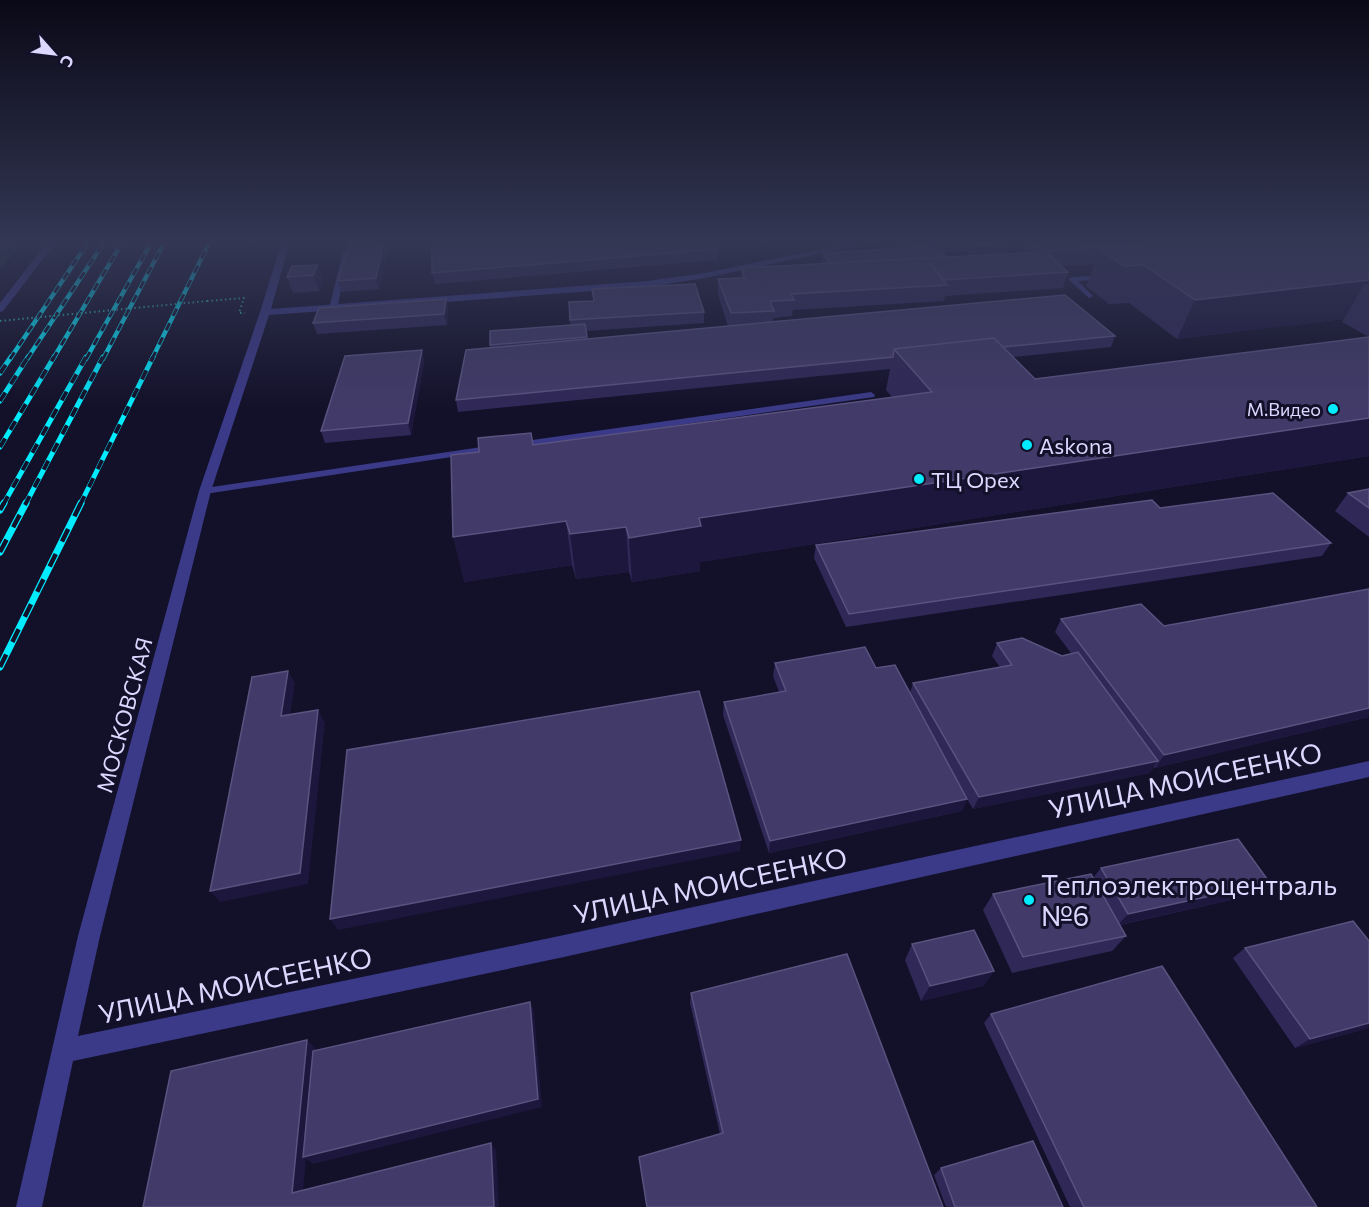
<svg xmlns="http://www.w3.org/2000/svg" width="1369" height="1207" font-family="Commissioner,sans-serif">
  <rect width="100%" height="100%" fill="#131029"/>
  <path fill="#123331" d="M0 241H24L0 269Z"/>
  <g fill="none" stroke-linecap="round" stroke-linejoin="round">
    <path stroke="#2ebcb0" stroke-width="2" stroke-dasharray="1.5 3" stroke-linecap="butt" d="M207 301 244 298 239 313H245"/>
    <path fill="#3b3a88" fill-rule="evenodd" d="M343 251 348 252 338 305 334 307 330 305Z
      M1105 275H1108V279L1078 281 1093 296 1089 298 1068 279 1072 277Z
      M871 392 875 395 874 397 518 448 513 445 518 442Z
      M495 445 498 446V450L205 494 200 491 205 488Z"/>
    <path fill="#3b3a88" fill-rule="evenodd" d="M48 241H57L3 311 0 312V303Z
      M282 241H290L271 309 647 281 705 273 859 241H880L705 278 647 287 269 315 211 491 100 936 78 1036 564 935 1369 761V777L564 957 73 1061 42 1207H16L78 936 199 491 260 312Z"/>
    <defs>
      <path id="rail-far2" d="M10 359 89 241
        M27 359 105 241
        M53 359 123 241
        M86 359 152 241
        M103 359 165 241
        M152 359 210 241"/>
      <path id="rail-far1" d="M0 373 11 357
        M0 401 28 357
        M0 447 54 357
        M3 505 86 357
        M25 505 103 357
        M80 505 153 357"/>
      <path id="rail" d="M0 510 4 503
        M0 552 26 503
        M0 667 81 503"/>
    </defs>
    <use href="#rail-far2" stroke="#03ecff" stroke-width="4.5"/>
    <use href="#rail-far1" stroke="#03ecff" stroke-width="5"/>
    <use href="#rail" stroke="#03ecff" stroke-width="7"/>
    <use href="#rail-far2" stroke="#131029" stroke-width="3" stroke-dasharray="8" stroke-linecap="butt"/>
    <use href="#rail-far1" stroke="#131029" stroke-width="4" stroke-dasharray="10" stroke-linecap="butt"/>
    <use href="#rail" stroke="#131029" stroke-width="4.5" stroke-dasharray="14" stroke-linecap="butt"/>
    <path stroke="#2ebcb0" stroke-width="2" stroke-dasharray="1.5 3" stroke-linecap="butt" d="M0 321 207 301"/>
  </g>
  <path fill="#302857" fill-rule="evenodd" d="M389 241 379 289 341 292 338 281Z
    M893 241H1369V456L700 562V571L632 582 629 572 576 579 572 565 464 582 533 445 892 397 886 390 890 369 458 412 456 400 490 347V345L570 325 569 302 704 312V323L586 331 587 339 728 326 718 295V279L741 278V268L822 264 823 253 899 248 893 242ZM1024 245 1022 253 995 255 1009 254 1011 246ZM966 251 971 256 946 257 941 252ZM1095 264 1086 286 1109 304 1129 303 1177 339 1344 319 1342 322 1369 337 1035 379 1013 357 1111 347 1115 336 773 321V318L792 316 793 310 944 301 945 296 1063 288 1068 272 1061 266Z
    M718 249V260L435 284 432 273Z
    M318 265 323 280 319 291 293 293 287 277Z
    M446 299 448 310 447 325 317 334 313 323Z
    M422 350 424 362 411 435 325 443 321 431Z
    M1369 489V537L1335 511 1348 493Z
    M1160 508 1331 543 1322 556 846 627 814 558 816 545Z
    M1369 589V717L1155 768 1154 767 1149 773 973 809 967 799 962 811 769 853 723 715 724 702 779 692 773 676 775 663 876 668 910 693 913 683 1000 667 992 656 997 643 1062 656 1071 653 1055 632 1061 619 1164 626Z
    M1101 868 1258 894 1120 925 1126 936 1112 951 1012 973 983 910 993 894 1093 878Z
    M1369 941V1028L1295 1048 1233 958 1245 948Z
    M912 944 994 971 983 986 921 1001 905 960Z
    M691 993 943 1207 720 1134 690 1003Z
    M991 1014 1317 1207H1070L984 1023Z
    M941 1168 1063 1207H946L934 1175Z"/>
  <path fill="#1d173d" d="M384 241H389L379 289 376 278Z
    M1012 243 1009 254 972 257 975 246Z
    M318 265 323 280 319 291 313 275Z
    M1369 280V285L1365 283 1344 319 1177 339 1195 300Z
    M446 299 448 310 447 325 444 314Z
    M422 350 424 362 411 435 408 423Z
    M1369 418V456L700 562V571L632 582 629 538 699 518Z
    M566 521 572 565 464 582 453 537Z
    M626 527 629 572 576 579 570 534Z
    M288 671 295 683 288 729 281 716Z
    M1369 708V717L1155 768 1164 755Z
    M318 710 325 723 308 884 220 902 210 891Z
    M1158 761 1149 773 973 809 979 797Z
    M967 799 962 811 769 853 770 841Z
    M741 840 740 851 338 930 330 919Z
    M1270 883 1258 894 1118 925 1128 914Z
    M994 971 983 986 921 1001 930 986Z
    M530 1002 534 1011 542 1107 313 1164 306 1159 302 1199 292 1193 307 1040 316 1049 306 1156Z
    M1369 1023V1028L1295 1048 1310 1039Z
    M491 1143 496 1150 499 1207H494Z"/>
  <path fill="#423b69" stroke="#5a5380" stroke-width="1.5" d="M350 241H384L376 278 338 281Z
    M432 241H714L718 249 432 273Z
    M904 241H955L906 244Z
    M969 241H1010L1012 243 975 246Z
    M1029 241H1136L1141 245 1045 251 1068 272 945 280 928 262 947 285 791 294 794 300 770 301 774 311 731 313 718 279 745 278 741 268 1041 252Z
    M1149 241H1175L1153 244Z
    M1175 241H1369V280L1195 300 1144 265 1124 266 1100 249Z
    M936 246 946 257 830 263 823 253Z
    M318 265 313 275 287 277 292 266Z
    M695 284 704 312 570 320 569 302 594 301 592 289Z
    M1065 295 1115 336 1003 347 994 338 894 349 893 357 456 400 466 350Z
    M446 299 444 314 313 323 319 308Z
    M585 324 587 337 490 345V331Z
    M1369 337V418L699 518 701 526 629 538 626 527 570 534 566 521 453 537 451 455 479 452 478 438 531 433 533 445 932 392 894 349 994 338 1035 379Z
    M422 350 408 423 321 431 345 356Z
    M1369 489V508L1348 493Z
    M1273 493 1331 543 849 614 816 545 1152 500 1160 508Z
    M1369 589V708L1164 755 1061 619 1141 604 1164 626Z
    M1022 638 1062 656 1078 652 1158 761 979 797 913 683 1012 665 997 643Z
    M865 647 876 668 895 665 967 799 770 841 724 702 786 691 775 663Z
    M288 671 281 716 318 710 300 873 210 891 252 677Z
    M699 691 741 840 330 919 347 750Z
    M1238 839 1270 883 1128 914 1101 868Z
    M1091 874 1126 936 1023 957 993 894Z
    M1353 921 1369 941V1023L1310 1039 1245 948Z
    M974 930 994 971 930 986 912 944Z
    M847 954 943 1207H647L639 1157 723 1133 691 993Z
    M1162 966 1317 1207H1084L991 1014Z
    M530 1002 538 1099 303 1157 313 1051Z
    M307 1040 292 1193 491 1143 494 1207H143L171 1071Z
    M1033 1141 1063 1207H955L941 1168Z"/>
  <linearGradient id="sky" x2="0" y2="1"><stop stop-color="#0a0917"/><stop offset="0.59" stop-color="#333754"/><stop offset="1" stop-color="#333754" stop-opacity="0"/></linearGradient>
  <rect width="1369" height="410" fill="url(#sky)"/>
  <g fill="#03ecff" stroke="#131029" stroke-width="2">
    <circle cx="1333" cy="409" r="6"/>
    <circle cx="1027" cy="445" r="6"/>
    <circle cx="919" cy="479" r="6"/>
    <circle cx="1029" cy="900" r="6"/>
  </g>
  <g text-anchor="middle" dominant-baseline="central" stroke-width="6" stroke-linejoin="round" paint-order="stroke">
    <g font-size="18" fill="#dbd7ff" stroke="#131029" text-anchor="end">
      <text x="1321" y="409">М.Видео</text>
    </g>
    <g font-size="22" fill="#dbd7ff" stroke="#131029" text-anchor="start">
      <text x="1039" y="445">Askona</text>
      <text x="931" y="479">ТЦ Орех</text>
    </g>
    <g font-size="22" fill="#dbd7ff" stroke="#131029">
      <text transform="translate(124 715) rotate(-75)">МОСКОВСКАЯ</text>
    </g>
    <g font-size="27" fill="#dbd7ff" stroke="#131029">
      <text transform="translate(1185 780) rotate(-12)">УЛИЦА МОИСЕЕНКО</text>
      <text transform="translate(710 885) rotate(-12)">УЛИЦА МОИСЕЕНКО</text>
      <text transform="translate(235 985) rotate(-12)">УЛИЦА МОИСЕЕНКО</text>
    </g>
    <g font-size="27" fill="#dbd7ff" stroke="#131029" text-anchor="start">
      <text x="1041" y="884">Теплоэлектроцентраль<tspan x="1041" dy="31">№6</tspan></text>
    </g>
  </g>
  <g transform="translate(54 54) rotate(118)" stroke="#131029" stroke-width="4.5" paint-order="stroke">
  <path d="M0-4.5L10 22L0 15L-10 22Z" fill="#dbd7ff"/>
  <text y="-9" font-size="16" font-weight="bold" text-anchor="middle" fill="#dbd7ff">С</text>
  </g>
</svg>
